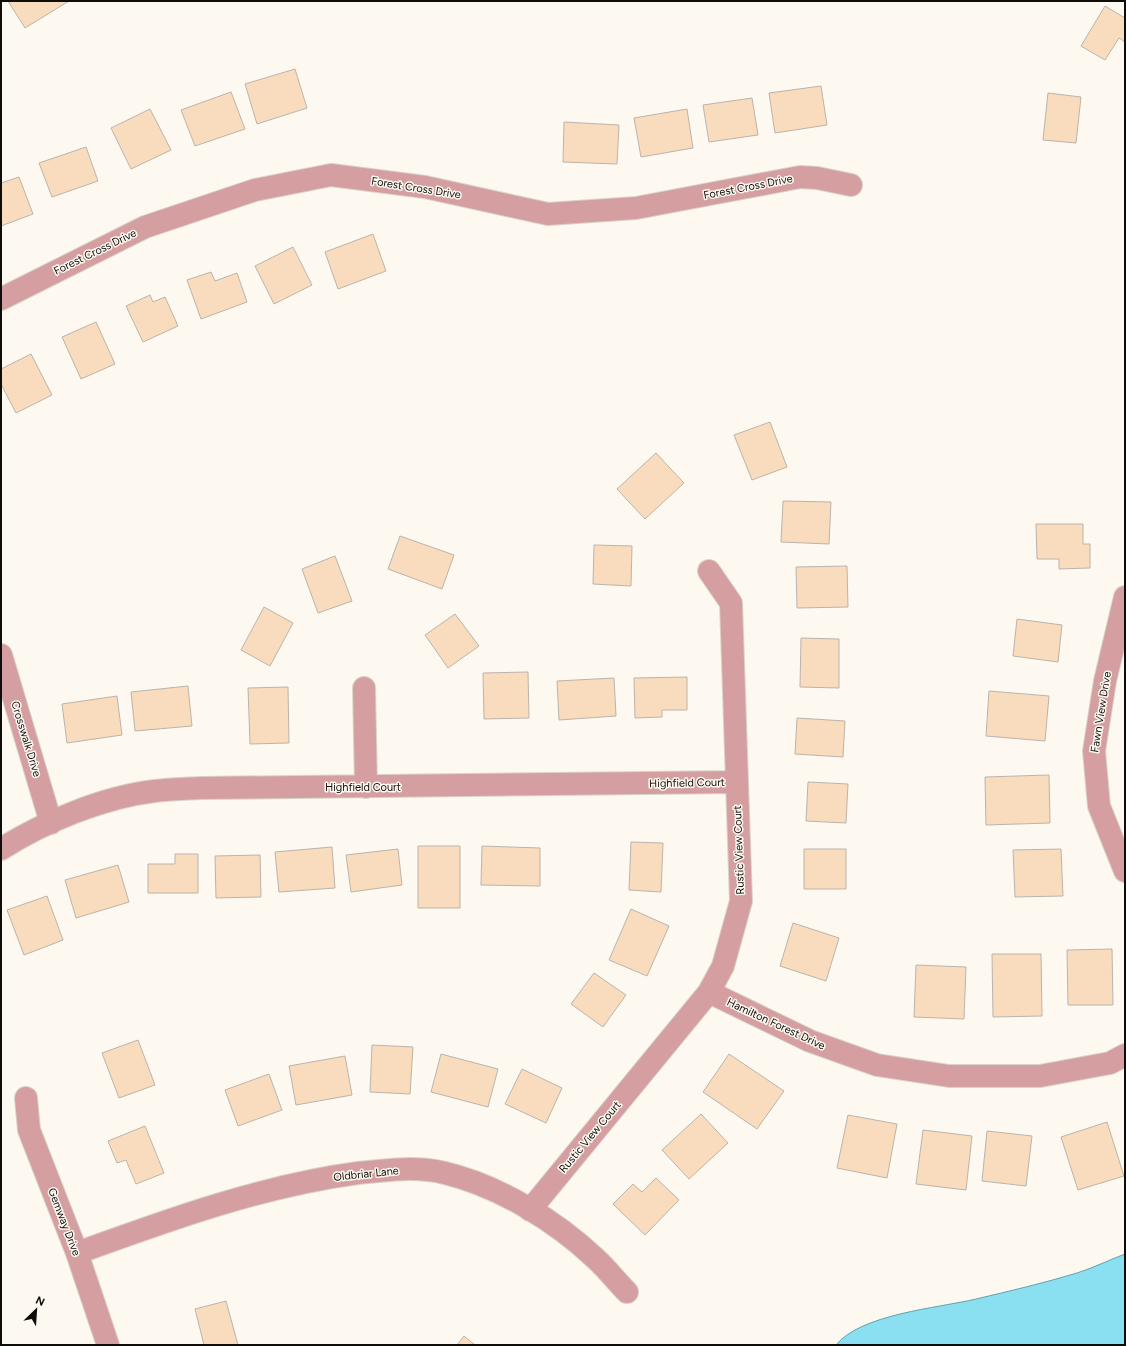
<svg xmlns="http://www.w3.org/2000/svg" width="1126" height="1346" font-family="Figtree,sans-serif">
  <rect width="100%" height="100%" fill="#fef9f0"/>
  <path fill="#8ae0f1" stroke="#65a1ac" d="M1125 1254V1345H836C861 1314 938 1308 976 1299 1010 1291 1044 1283 1077 1273 1093 1268 1109 1260 1125 1254Z"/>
  <path fill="#f9dbbd" stroke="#bbb4ac" d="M8 1H69L25 28Z
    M1105 6 1125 18V42L1119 38 1105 60 1081 46Z
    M295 69 307 108 257 124 245 84Z
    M821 86 827 125 775 133 769 93Z
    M231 92 245 129 195 146 181 110Z
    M1048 93 1081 97 1076 143 1043 140Z
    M752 98 758 135 709 142 703 105Z
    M150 109 171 150 131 169 111 128Z
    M687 109 693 148 641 157 634 118Z
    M564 122 619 125 617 164 563 162Z
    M86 147 98 181 52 197 39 163Z
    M19 177 33 214 1 226V183Z
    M373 234 386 271 338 289 325 252Z
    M293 247 312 285 274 304 255 266Z
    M211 272 215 281 237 273 247 302 201 319 187 280Z
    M150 295 153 302 165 297 178 326 143 342 126 306Z
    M96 322 115 364 81 379 62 337Z
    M31 354 52 395 16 413 1 384V369Z
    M770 422 787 467 752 480 734 435Z
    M656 453 684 483 645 519 617 489Z
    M783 501 831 502 829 544 781 542Z
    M1036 524H1083V544H1090V568L1059 569V559H1037Z
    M400 536 454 555 442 589 388 569Z
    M594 545 632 546 631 586 593 584Z
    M335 556 352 601 318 613 302 569Z
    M847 566 848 607 797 608 796 567Z
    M264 607 293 623 270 666 241 650Z
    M455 614 479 646 448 668 425 635Z
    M1017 619 1062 625 1058 662 1013 656Z
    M801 638 839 639V688L800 687Z
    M528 672 529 718 484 719 483 673Z
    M687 677V710H662V717L635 718 634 678Z
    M614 678 616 716 559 720 557 681Z
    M188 686 192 726 135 731 131 692Z
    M288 687 289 743 250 744 248 688Z
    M989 691 1049 696 1045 741 986 736Z
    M117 696 122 735 67 743 62 704Z
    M797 718 845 721 843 757 795 754Z
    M1049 775 1050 823 986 825 985 777Z
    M808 782 848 784 846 823 806 821Z
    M631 842 663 843 661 892 629 890Z
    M418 846H460V908H418Z
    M482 846 540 848V886L481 885Z
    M332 847 335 888 279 892 275 852Z
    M398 849 402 885 351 892 346 855Z
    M804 849H846V889H804Z
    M1061 849 1063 896 1015 897 1013 850Z
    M175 854H198V893H148V864H175Z
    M260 855 261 897 216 898 215 856Z
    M118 865 129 902 76 918 65 880Z
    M47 896 63 940 24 955 7 910Z
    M631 909 669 926 647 976 609 960Z
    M793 923 839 938 826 981 780 966Z
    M1112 949 1113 1005H1068L1067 950Z
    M992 954H1041L1042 1016 993 1017Z
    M916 965 966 967 964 1019 914 1017Z
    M594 973 626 995 603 1027 571 1004Z
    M138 1040 155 1085 119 1098 102 1053Z
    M372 1045 413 1047 410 1094 370 1092Z
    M441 1054 498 1069 488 1107 431 1092Z
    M729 1054 784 1091 757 1129 703 1092Z
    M345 1056 352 1095 296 1105 289 1066Z
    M522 1069 562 1088 546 1123 505 1104Z
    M269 1074 282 1110 238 1126 225 1090Z
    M701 1114 728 1143 689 1179 662 1150Z
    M848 1115 897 1124 887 1178 837 1168Z
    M1107 1122 1124 1176 1078 1190 1061 1137Z
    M145 1126 164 1173 136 1184 126 1160 117 1163 108 1141Z
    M923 1130 972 1136 966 1190 916 1184Z
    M987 1131 1032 1136 1026 1186 982 1181Z
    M656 1178 679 1200 645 1235 613 1204 633 1184 642 1192Z
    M226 1301 238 1345H204L195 1309Z
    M464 1336 475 1345H457Z"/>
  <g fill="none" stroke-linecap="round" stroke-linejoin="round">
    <defs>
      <path id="minor" d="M1 299 145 227 255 190 331 175 425 187 548 214 636 208 800 177 817 178 851 185
        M1125 597 1105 681 1094 751 1099 806 1125 871
        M1 655 51 823
        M364 688 366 787
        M1 849C44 822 103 797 155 791 170 789 185 789 200 788L737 782
        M709 992 810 1041 877 1065 949 1076H1040L1110 1063 1125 1055
        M26 1098 29 1130 77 1253 108 1345
        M530 1210 709 992 723 966 741 901 731 603 709 571
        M77 1253C168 1220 261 1186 358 1173 386 1170 417 1166 445 1173 499 1186 556 1221 596 1259 607 1269 616 1281 627 1292"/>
    </defs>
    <use href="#minor" stroke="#d8d3cb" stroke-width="24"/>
    <use href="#minor" stroke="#d59ea1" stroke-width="22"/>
  </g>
  <g text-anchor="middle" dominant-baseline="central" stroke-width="3" stroke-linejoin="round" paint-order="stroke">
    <g font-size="11" fill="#0e0d0a" stroke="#fef9f0">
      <text transform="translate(748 187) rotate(-11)">Forest Cross Drive</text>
      <text transform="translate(416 188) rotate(9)">Forest Cross Drive</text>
      <text transform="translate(95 252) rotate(-26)">Forest Cross Drive</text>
      <text transform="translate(1101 712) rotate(-81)">Fawn View Drive</text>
      <text transform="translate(26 739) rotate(73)">Crosswalk Drive</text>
      <text transform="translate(687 783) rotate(-1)">Highfield Court</text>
      <text x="363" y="787">Highfield Court</text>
      <text transform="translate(739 850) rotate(-92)">Rustic View Court</text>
      <text transform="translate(776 1024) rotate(25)">Hamilton Forest Drive</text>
      <text transform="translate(590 1137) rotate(-50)">Rustic View Court</text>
      <text transform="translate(366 1174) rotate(-6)">Oldbriar Lane</text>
      <text transform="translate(64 1222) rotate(69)">Gemway Drive</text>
    </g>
  </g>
  <rect width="1126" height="1346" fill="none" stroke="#0e0d0a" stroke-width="4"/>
  <g transform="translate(36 1310) rotate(25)" stroke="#fef9f0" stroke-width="3" paint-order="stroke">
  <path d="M0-3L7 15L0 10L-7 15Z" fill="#0e0d0a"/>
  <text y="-6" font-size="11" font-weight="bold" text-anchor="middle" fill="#0e0d0a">N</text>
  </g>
</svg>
